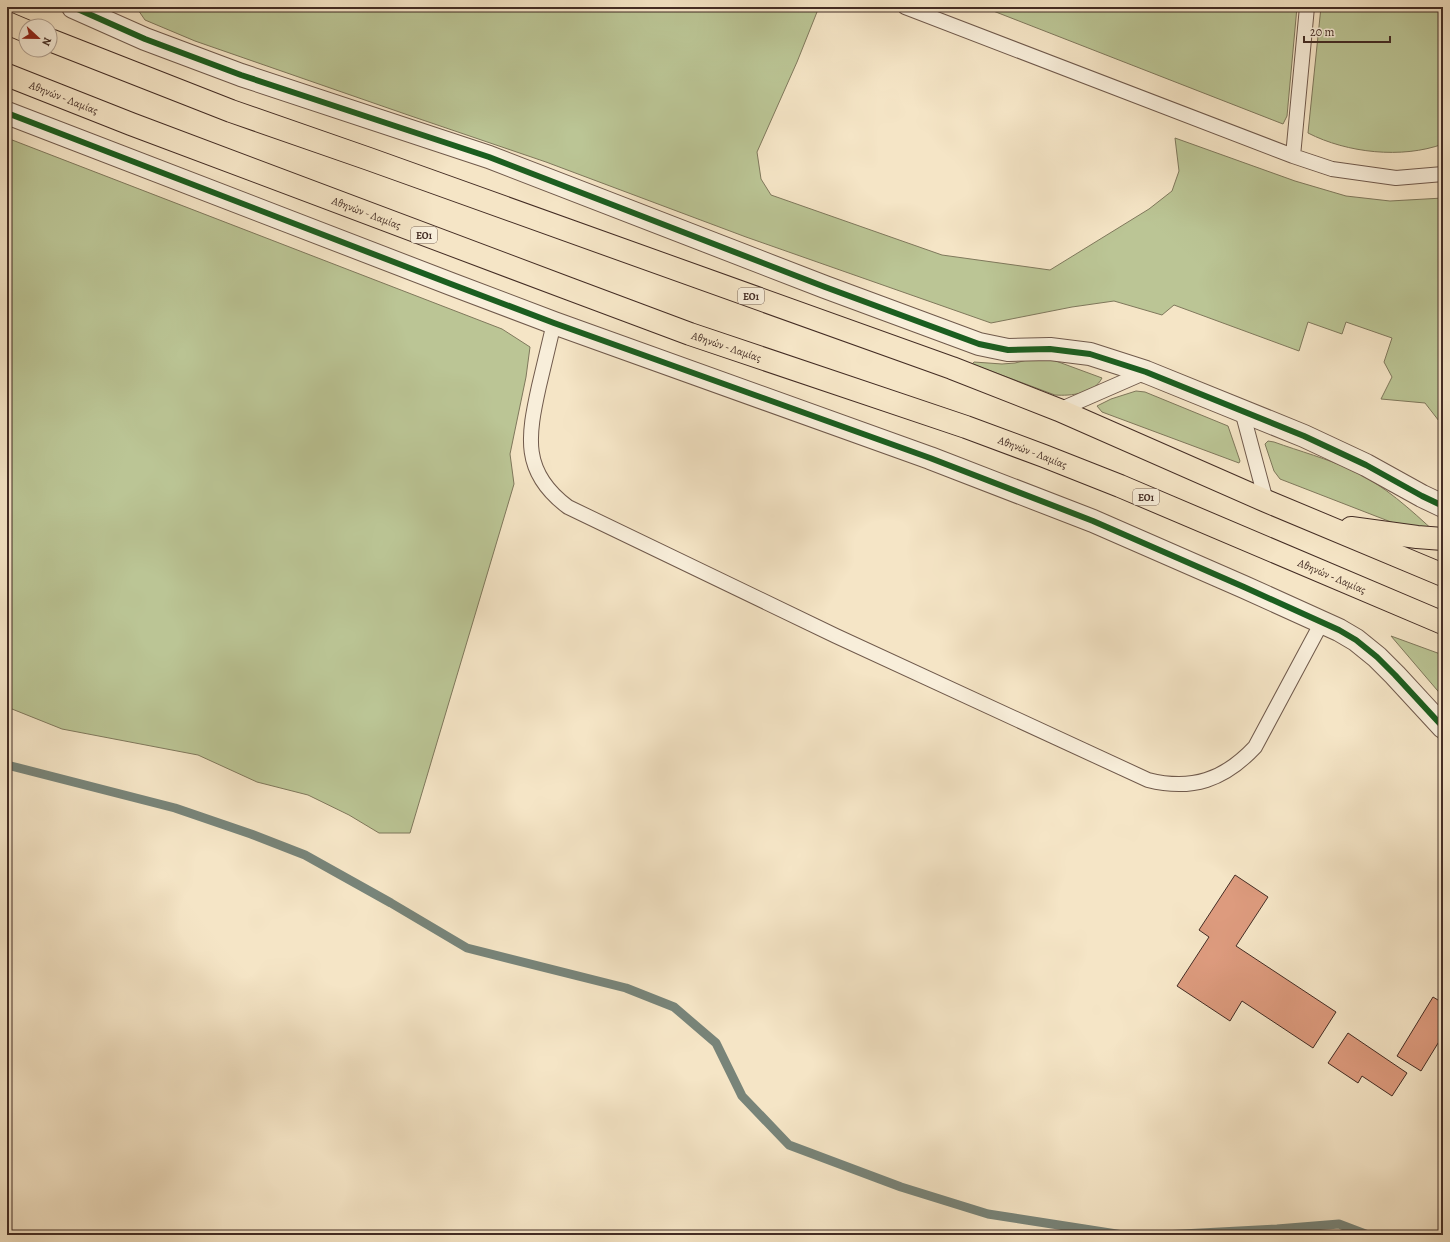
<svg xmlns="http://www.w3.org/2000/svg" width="1450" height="1242" font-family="Alegreya,serif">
  <rect width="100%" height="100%" fill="#f5e5c6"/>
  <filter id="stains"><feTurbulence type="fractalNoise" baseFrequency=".005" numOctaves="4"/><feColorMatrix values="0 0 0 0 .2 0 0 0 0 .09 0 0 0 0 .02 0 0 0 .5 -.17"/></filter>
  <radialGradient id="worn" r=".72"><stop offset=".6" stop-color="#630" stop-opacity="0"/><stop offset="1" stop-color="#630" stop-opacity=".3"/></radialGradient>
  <path fill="#bbc595" stroke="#7f785c" d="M136 7H819L797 62 757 152 761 179 771 195 942 255 1050 270 1149 209 1172 191 1179 171 1175 138 1295 181 1346 196 1390 201 1443 198V434L1439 421 1425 403 1381 399 1392 377 1384 362 1392 338 1346 322 1342 334 1308 322 1299 351 1174 305 1162 315 1114 301 1072 307 991 323 746 237 546 162 408 115 195 41 145 20Z
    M983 7H1297L1287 116 1283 124Z
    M1321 7H1443V144C1402 159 1347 153 1308 133Z
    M7 138 502 329 530 347 526 377 510 454 514 484 410 833H379L349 815 308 795 257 782 198 755 62 729 7 707Z
    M1039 357H1045L1102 378C1094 394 1071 396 1055 395L972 364 974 362 1002 364 1015 363Z
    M1136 391 1145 392 1228 426 1240 461 1239 463 1102 412 1097 406 1111 399Z
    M1268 441 1274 442C1299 451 1328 459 1352 470 1384 485 1411 510 1436 533L1422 532 1391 522 1280 479 1274 471 1265 444Z
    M1391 636 1443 655V697Z"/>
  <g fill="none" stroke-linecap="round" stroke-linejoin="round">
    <path stroke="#788479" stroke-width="9" d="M7 765 175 808 251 834 305 855 391 903 467 948 626 988 674 1007 716 1043 742 1096 789 1145 901 1187 988 1214 1123 1235
      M1163 1235 1277 1229 1339 1224 1368 1235"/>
  </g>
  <path fill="#dd9b7e" stroke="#432c24" d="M1235 875 1268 897 1236 946 1336 1012 1313 1048 1242 1001 1230 1021 1177 986 1209 937 1199 930Z
    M1433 997 1443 1003V1035L1421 1071 1397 1056Z
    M1348 1033 1407 1073 1392 1096 1362 1076 1358 1083 1328 1063Z"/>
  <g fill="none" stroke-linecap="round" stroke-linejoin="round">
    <defs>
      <path id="service" d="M905 7 1293 156 1332 169 1396 178 1443 174
        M1293 156 1307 7
        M554 323C549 344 544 365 539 386 528 436 521 472 568 507L836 636 1148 780C1192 791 1224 780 1255 747L1322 622
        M1059 410 1146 372
        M1242 411 1266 501"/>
      <path id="tertiary" d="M73 7 145 39 241 75 489 157 825 287 979 344 1008 350 1050 349 1090 354 1146 372 1304 436 1366 465 1422 496 1443 506
        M7 113 451 284 554 323 930 458 1093 521 1244 587 1339 630 1356 640 1377 657 1395 675 1443 727"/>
      <g id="primary">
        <path d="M7 23 26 31"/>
        <path d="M50 40 231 111 369 159 952 368 1059 410 1266 501 1443 575"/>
        <path id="s1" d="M7 75 131 124 567 288 690 334 966 427 1044 456 1120 486 1443 623"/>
        <path d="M1351 528 1417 537 1443 539"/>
      </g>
    </defs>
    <use href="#service" stroke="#705a4c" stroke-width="16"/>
    <use href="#tertiary" stroke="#705a4c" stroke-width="24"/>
    <use href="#primary" stroke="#432c24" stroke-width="24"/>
    <use href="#service" stroke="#f8eeda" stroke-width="14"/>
    <use href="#tertiary" stroke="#f8eeda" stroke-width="22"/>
    <use href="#primary" stroke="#f5e5c6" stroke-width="22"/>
    <defs>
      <path id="cycleway" d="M73 7 145 39 241 75 489 157 825 287 979 344 1008 350 1050 349 1090 354 1146 372 1304 436 1366 465 1422 496 1443 506
        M7 113 451 284 554 323 930 458 1093 521 1244 587 1339 630 1356 640 1377 657 1395 675 1443 727"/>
    </defs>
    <use href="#cycleway" stroke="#f8eeda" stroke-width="8"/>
    <use href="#cycleway" stroke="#1b5e20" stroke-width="6"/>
  </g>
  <g text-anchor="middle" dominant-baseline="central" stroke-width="3" stroke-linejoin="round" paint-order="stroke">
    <g fill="#f8eeda" stroke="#79665b" stroke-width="1">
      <rect x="411" y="227" width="26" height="16" rx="3"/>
      <rect x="738" y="288" width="26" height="16" rx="3"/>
      <rect x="1133" y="489" width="26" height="16" rx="3"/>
    </g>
    <g font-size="10" font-weight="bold" fill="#432c24">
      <text x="424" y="235">ΕΟ1</text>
      <text x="751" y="296">ΕΟ1</text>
      <text x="1146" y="497">ΕΟ1</text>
    </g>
    <g font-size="11" fill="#432c24" stroke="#f8eeda">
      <text stroke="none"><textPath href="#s1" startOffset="61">Αθηνών - Λαμίας</textPath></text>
      <text stroke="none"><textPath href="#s1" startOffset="385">Αθηνών - Λαμίας</textPath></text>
      <text stroke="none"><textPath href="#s1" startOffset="769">Αθηνών - Λαμίας</textPath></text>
      <text stroke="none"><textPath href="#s1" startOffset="1093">Αθηνών - Λαμίας</textPath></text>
      <text stroke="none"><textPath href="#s1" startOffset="1417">Αθηνών - Λαμίας</textPath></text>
    </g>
  </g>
  <rect width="1450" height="1242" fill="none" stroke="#f5e5c6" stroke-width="24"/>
  <rect x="8" y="8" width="1434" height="1226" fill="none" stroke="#432c24" stroke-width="2"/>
  <rect x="12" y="12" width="1426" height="1218" fill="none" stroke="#432c24"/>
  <g transform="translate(38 38) rotate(112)"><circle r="19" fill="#f8eeda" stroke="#b0a091"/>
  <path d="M0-3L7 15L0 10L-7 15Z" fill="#8f2418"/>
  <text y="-6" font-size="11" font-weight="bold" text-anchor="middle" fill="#432c24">N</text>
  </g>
  <path d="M1304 36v6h86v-6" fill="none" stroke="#432c24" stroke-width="2"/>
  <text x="1310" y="36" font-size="12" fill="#432c24" stroke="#f8eeda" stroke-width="3" paint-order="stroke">20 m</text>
  <rect width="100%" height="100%" filter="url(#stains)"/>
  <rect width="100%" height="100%" fill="url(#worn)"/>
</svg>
